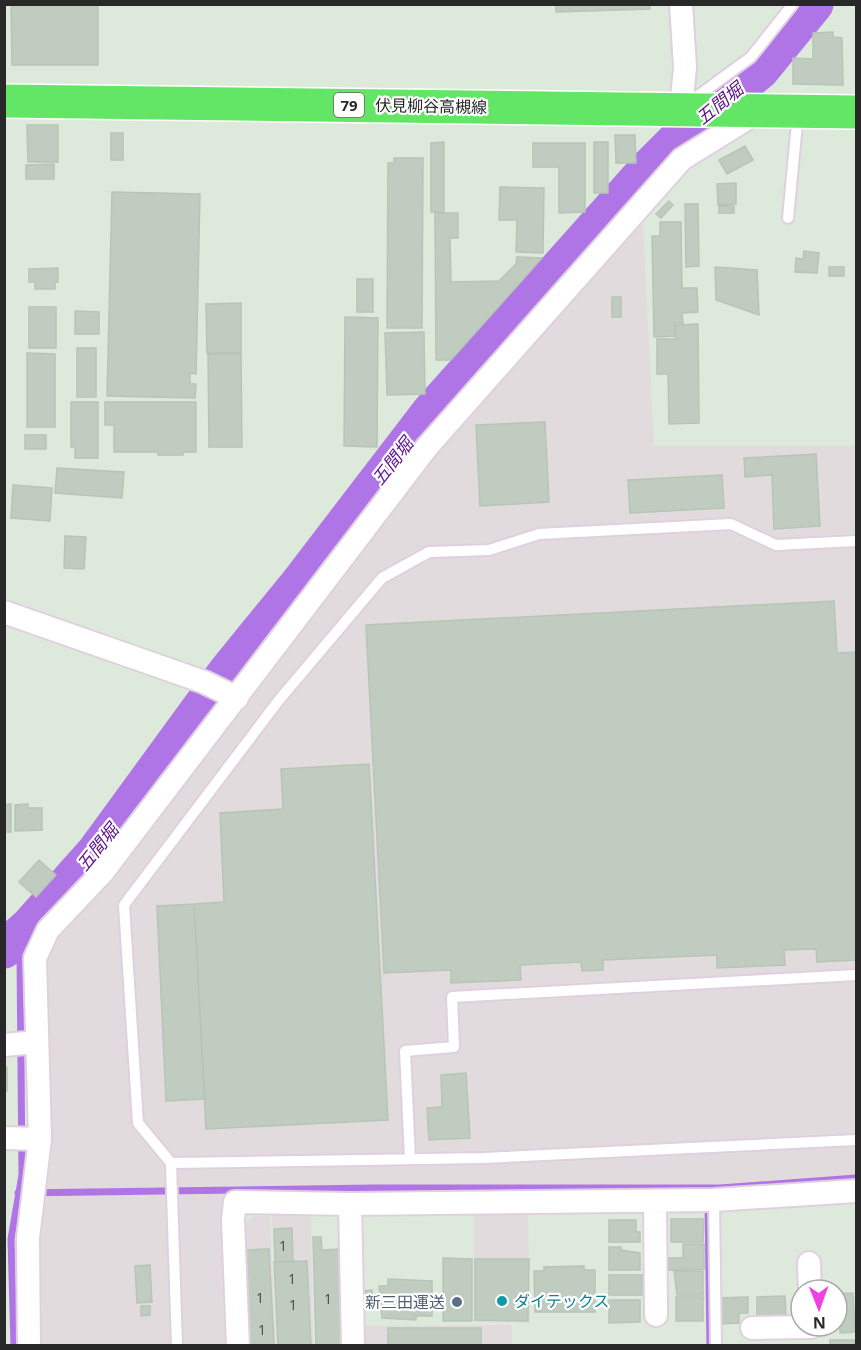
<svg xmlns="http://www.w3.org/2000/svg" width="861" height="1350" font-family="'Noto Sans','Noto Sans JP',sans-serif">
  <rect width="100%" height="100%" fill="#ddeadb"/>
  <path fill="#e2dbde" d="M643 223 654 446H856V1176L719 1186H227L231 1345 42 1346 41 1236 52 1151 47 955 49 945 448 435Z
    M311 1214 313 1345H277L272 1215Z
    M474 1214 528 1215 530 1323 474 1322Z
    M253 1216H270L276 1345H248L242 1227Z
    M512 1325V1345H359L358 1326Z"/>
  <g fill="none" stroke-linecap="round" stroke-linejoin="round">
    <path stroke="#af74e6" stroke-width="7" d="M18 1193 373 1188H720L856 1178
      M708 1202 710 1346
      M14 1346 11 1239 22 1175 20 955 23 938 30 926"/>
    <path stroke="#af74e6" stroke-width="39" d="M4 949 30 926 96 852 228 671 299 584 430 413 647 170 690 127 760 70 814 4"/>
  </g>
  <path fill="#c1ccc0" stroke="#b6c5b5" stroke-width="1.5" d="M11 4H98V65H12Z
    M556 4H650V9L556 12Z
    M833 32V37L842 38 843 85 793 84V58L813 59V33Z
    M27 125H58V162H28Z
    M111 133H123V160H111Z
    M615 135H635L636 163H616Z
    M444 142V212H431V143Z
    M594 142H608V193H594Z
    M533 143H585V212L559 213V167H533Z
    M745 146 753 160 727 174 719 160Z
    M394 158H423L422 328H387L388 163H394Z
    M54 164V179H26V165Z
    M736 183V204L718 205 717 184Z
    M500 187 544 188 543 253 516 252 517 220H499Z
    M112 192 200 194 196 374 190 373V384H196L195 398 107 396Z
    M669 201 673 205 661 218 656 214Z
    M685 204H698L699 266 686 267Z
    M719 206H734V213H719Z
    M435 213H458V238H450L451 282 499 281 516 264 517 257 542 258 451 360H436Z
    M660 222H681L682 288H697L698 312 682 313 683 323H674L675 336 654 337 652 236H660Z
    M804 251 819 253 817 273 795 272 796 258 803 259Z
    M715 267 757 270 759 315 716 300Z
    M829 267H844V276H829Z
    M58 268V282H55V289H35V282H29V269Z
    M357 279H373V312H357Z
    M612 297H621V317H612Z
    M241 303V353H207L206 304Z
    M29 307H56V348H29Z
    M75 311 99 312V334H75Z
    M345 317 378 318 377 447 344 446Z
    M698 324 699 423 669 424 668 374H657V339H676L675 325Z
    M424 332 425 394 387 395 385 333Z
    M77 348H96V397H77Z
    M27 353 55 354V427H27Z
    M208 354H241L242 447H209Z
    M71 402H98V458H75V447H71Z
    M105 402H196V452H183V455H158V452H114V425H105Z
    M545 422 549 502 480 506 476 425Z
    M25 435H46V449H25Z
    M816 454 820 526 774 529 772 475 745 477 744 458Z
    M57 468 124 472 122 498 55 493Z
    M722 475 724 508 630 513 628 480Z
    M13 485 52 488 50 521 11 518Z
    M65 536 86 537 84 569 64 568Z
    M834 601 837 653 856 652V960L817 962 816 949 784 950 785 965 717 968V955L603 960V970L582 971 581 962 520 965 521 980 451 983V970L384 973 366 625Z
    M369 764 388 1120 206 1129 194 904 224 902 220 813 283 809 281 769Z
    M11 804V832H4V805Z
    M28 804V808H42V830L15 831V805Z
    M39 860 56 875 36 897 19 882Z
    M194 904 205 1099 166 1101 157 906Z
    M4 1067H7V1091H4Z
    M466 1073 470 1138 429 1140 427 1108 442 1107 441 1075Z
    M671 1219H704L703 1242H671Z
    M609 1220H636V1232H640V1242H609Z
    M292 1228 293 1262H275L274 1229Z
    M313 1237H321L322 1250 340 1249 343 1346H316Z
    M683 1244H704V1269L669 1270 668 1258H683Z
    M609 1247H621V1250L640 1253V1270H609Z
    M269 1249 274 1345 250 1346 245 1250Z
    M443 1258 472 1259V1321H443Z
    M475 1259H529L528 1321 475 1320Z
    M307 1261 311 1346H278L274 1262Z
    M150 1265 152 1302 137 1303 135 1266Z
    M584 1266V1270H595V1312H535L534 1271H544V1267Z
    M674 1271H703V1295H677Z
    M609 1275H642V1295H609Z
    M388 1279 432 1281V1316H416V1320L382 1318 379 1286H388Z
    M372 1290 373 1306H363V1291Z
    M853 1293 855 1332 840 1333V1321H837V1294Z
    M785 1296 786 1315 757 1316V1297Z
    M676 1297H703V1321H676Z
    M748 1297V1313H739V1323L720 1324V1298Z
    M609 1300H640V1322L609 1323Z
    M141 1306H150V1315L141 1316Z
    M388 1328H481V1346H388Z
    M830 1340H854L855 1346H830Z"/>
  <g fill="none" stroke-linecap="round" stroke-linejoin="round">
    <defs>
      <path id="lane" d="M691 101 751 57 793 4
        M788 218 798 113
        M410 1159 405 1051 454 1047 452 997 856 975
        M171 1163 484 1158 856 1140
        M714 1200 716 1346
        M177 1346 171 1163 138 1123 124 905 279 700 382 578 429 552 489 550 539 534 731 524 776 545 856 541"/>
      <path id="street" d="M681 109 685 67 681 4
        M4 612 204 682 237 698
        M4 1045 37 1042
        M4 1138 40 1139
        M655 1201 656 1315
        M809 1263 810 1290
        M752 1328 811 1327
        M29 1346 28 1238 40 1139 35 958 48 930 102 873 427 447 682 159 758 112
        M238 1346 233 1220 235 1202 350 1204
        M353 1346 350 1204 714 1200 856 1191"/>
      <path id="primary" d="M4 101 856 112"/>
    </defs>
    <use href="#lane" stroke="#e0d0df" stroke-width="14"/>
    <use href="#street" stroke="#e0d0df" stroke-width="26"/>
    <use href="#primary" stroke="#fff" stroke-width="36"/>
    <use href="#lane" stroke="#fff" stroke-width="10"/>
    <use href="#street" stroke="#fff" stroke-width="22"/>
    <use href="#primary" stroke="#63e666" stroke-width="33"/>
  </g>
  <circle fill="#0f9aa8" stroke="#fff" stroke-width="2" cx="502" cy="1301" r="6"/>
  <circle fill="#5c6f8a" stroke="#fff" stroke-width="2" cx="457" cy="1302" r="6"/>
  <g text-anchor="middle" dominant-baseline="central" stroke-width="4.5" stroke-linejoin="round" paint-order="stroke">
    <g font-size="14" fill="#4e514e">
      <text x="283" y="1245">1</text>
      <text x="292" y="1278">1</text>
      <text x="260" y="1297">1</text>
      <text x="328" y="1298">1</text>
      <text x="293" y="1304">1</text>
      <text x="262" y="1329">1</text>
    </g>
    <rect fill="#fff" stroke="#686868" stroke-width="1.5" x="334" y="93" width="30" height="24" rx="4.5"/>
    <g font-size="15" font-weight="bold" fill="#282828">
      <text x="349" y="105">79</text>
    </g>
    <g font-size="16" fill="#282828" stroke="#fff">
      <text transform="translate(431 106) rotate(1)">伏見柳谷高槻線</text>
    </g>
    <g font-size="16" fill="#0d838f" stroke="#fff" text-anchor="start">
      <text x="514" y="1301">ダイテックス</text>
    </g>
    <g font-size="16" fill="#4e5e75" stroke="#fff" text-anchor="end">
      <text x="445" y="1302">新三田運送</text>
    </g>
    <g font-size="18" font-style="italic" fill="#5e168e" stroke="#fff">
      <text transform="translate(719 103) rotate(-39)">五間堀</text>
      <text transform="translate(392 461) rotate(-52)">五間堀</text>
      <text transform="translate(97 847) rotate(-51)">五間堀</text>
    </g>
  </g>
  <rect width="861" height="1350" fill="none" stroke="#282828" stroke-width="12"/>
  <g transform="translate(819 1308) rotate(179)"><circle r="28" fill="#ffffff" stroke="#a9a9a9" stroke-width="1.5"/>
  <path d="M0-4.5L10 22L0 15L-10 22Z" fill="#ed44e1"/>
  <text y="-9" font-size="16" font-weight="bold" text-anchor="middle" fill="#282828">N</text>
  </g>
</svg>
